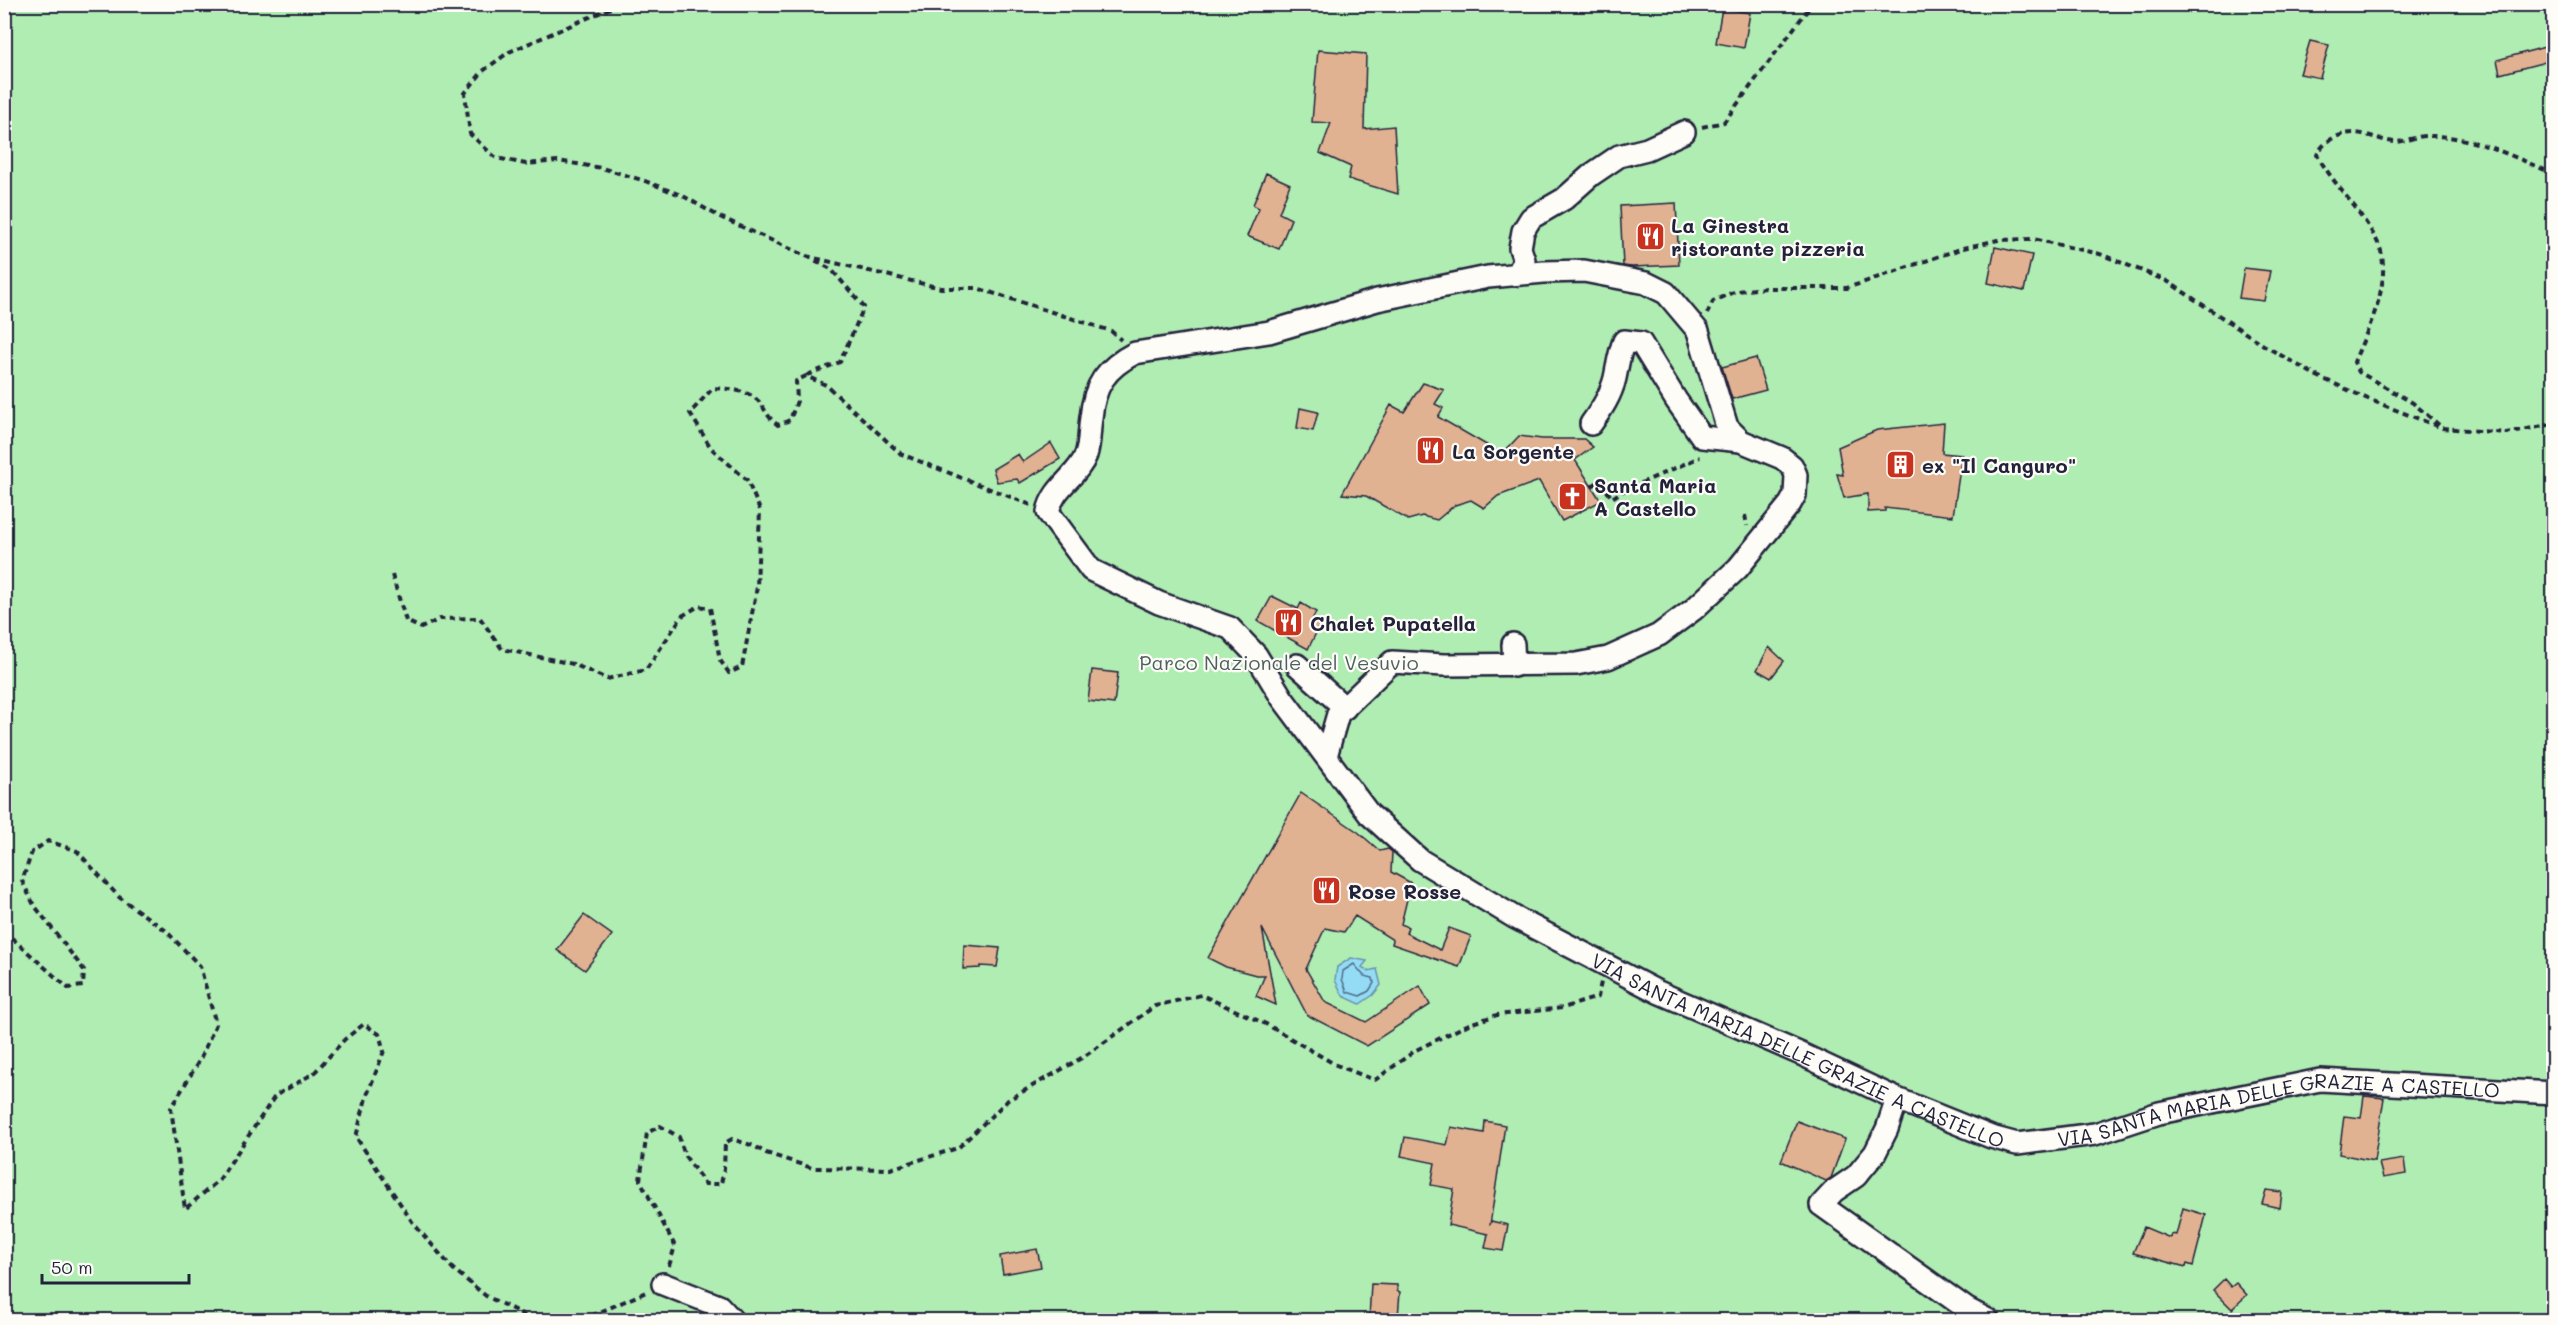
<svg xmlns="http://www.w3.org/2000/svg" width="2558" height="1325" font-family="Mali,sans-serif">
  <rect width="100%" height="100%" fill="#f7ede3"/>
  <filter id="ink" filterUnits="userSpaceOnUse"><feTurbulence type="fractalNoise" baseFrequency=".0167" numOctaves="2"/><feDisplacementMap in="SourceGraphic" scale="12" xChannelSelector="R" yChannelSelector="G"/><feConvolveMatrix kernelMatrix="1 2 1 2 8 2 1 2 1" color-interpolation-filters="sRGB"/></filter>
  <g filter="url(#ink)">
    <path fill="#b0edb3" stroke="#698877" stroke-width="1.5" d="M5 5H2553V1320H5Z"/>
    <path fill="#94dcf6" stroke="#6692ab" stroke-width="1.5" d="M1351 958 1367 961 1362 967 1368 971 1377 969 1381 985 1373 995 1360 1004 1343 996 1335 980 1337 967Z"/>
    <g fill="none" stroke-linecap="round" stroke-linejoin="round">
      <path stroke="#506c86" stroke-width="1.5" d="M1354 964 1364 976 1373 978 1374 983 1369 991 1360 996 1347 992 1342 979 1343 971Z"/>
    </g>
    <path fill="#e1b292" stroke="#22223b" stroke-width="1.5" d="M1722 8 1750 13 1744 48 1716 43Z
      M2310 41 2329 45 2320 78 2300 74Z
      M2545 47 2549 61 2500 74 2497 60Z
      M1318 50 1366 54 1364 129 1394 126 1398 194 1348 179 1351 167 1320 153 1331 123 1312 122Z
      M1266 173 1290 184 1279 213 1291 219 1279 249 1247 236 1259 208 1253 205Z
      M1676 203 1679 265 1632 267 1623 266 1620 206Z
      M1995 247 2032 255 2024 291 1988 283Z
      M2244 268 2270 271 2264 301 2239 298Z
      M1756 358 1766 390 1732 399 1722 367Z
      M1423 383 1444 390 1435 404 1443 408 1438 417 1502 454 1519 436 1542 439H1584L1593 447 1575 460 1601 501 1562 521 1539 481 1498 496 1484 508 1471 500 1455 505 1437 520 1422 516 1408 520 1366 496 1342 494 1391 405 1404 412Z
      M1300 408 1318 412 1313 431 1297 428Z
      M1944 423 1942 453 1962 455 1953 516 1885 508V511L1868 512V494L1844 498 1837 474 1843 475 1838 447 1877 430Z
      M1051 443 1060 459 1020 483 1017 479 997 482 993 469 1018 454 1023 462Z
      M1272 596 1298 609 1301 603 1316 612 1312 620 1320 625 1308 649 1258 621Z
      M1769 647 1784 661 1771 678 1757 670Z
      M1092 670 1118 673 1114 704 1088 701Z
      M1301 793 1358 832 1380 851 1388 849 1392 852 1391 872 1411 883 1401 924 1408 927 1406 933 1440 950 1449 928 1471 936 1459 967 1392 944 1393 940 1355 916 1344 932 1325 928 1306 969 1325 1002 1366 1022 1420 986 1430 1005 1367 1046 1307 1015 1262 928 1276 1005 1256 996 1265 975H1256L1226 967 1208 958Z
      M584 915 612 935 585 970 557 950Z
      M964 945 1000 948 997 967 980 966V968L963 969Z
      M2364 1096 2384 1098 2374 1161 2339 1154 2344 1116 2361 1118Z
      M1485 1121 1505 1125 1490 1225 1491 1221 1508 1225 1503 1251 1485 1248 1488 1234 1448 1225 1454 1189 1431 1185 1435 1163 1401 1156 1405 1137 1447 1145 1451 1127 1484 1133Z
      M1797 1121 1845 1139 1831 1178 1826 1181 1781 1161Z
      M2404 1159 2406 1174 2383 1178 2379 1163Z
      M2266 1190 2282 1192 2280 1208 2262 1204Z
      M2183 1208 2206 1215 2193 1266 2187 1264 2186 1267 2133 1253 2144 1227 2170 1238 2171 1234 2176 1235Z
      M1037 1249 1041 1267 1003 1274 1000 1256Z
      M2224 1279 2231 1287 2236 1283 2247 1295 2232 1309 2213 1290Z
      M1371 1284 1397 1285V1291L1400 1292 1398 1317H1390L1391 1320 1369 1319Z"/>
    <g fill="none" stroke-linecap="round" stroke-linejoin="round">
      <defs>
        <g id="minor">
          <path d="M1518 274 1524 260 1520 248 1523 231 1531 218 1564 199 1591 175 1619 156 1647 149 1684 132"/>
          <path d="M1591 424C1602 409 1611 395 1615 378 1618 364 1619 354 1624 341L1641 343 1676 400 1702 437 1741 441"/>
          <path d="M1513 644 1514 666"/>
          <path d="M1297 665 1345 708"/>
          <path id="s1" d="M1326 756 1338 714 1392 662 1444 665 1576 664 1608 658 1659 635 1694 609 1738 568 1790 504 1795 495 1796 475 1792 466 1782 458 1741 441 1727 427 1698 331 1666 293 1646 283 1584 271 1544 272 1488 277 1377 300 1269 332 1135 353C1106 368 1094 385 1091 418 1089 430 1090 443 1086 455 1078 476 1053 487 1048 512L1091 570 1159 603 1230 628 1256 655 1282 698 1369 814 1420 860 1514 917 1658 992 1801 1054 1897 1099 1991 1137 2017 1144 2095 1134 2159 1113 2320 1080 2554 1093"/>
          <path d="M1897 1099 1887 1129 1875 1153 1856 1176 1834 1191 1821 1205 1967 1309 1988 1320"/>
          <path d="M663 1284 719 1306 732 1320"/>
        </g>
      </defs>
      <use href="#minor" stroke="#22223b" stroke-width="26"/>
      <path stroke="#22223b" stroke-width="4" stroke-dasharray="6 4.5" stroke-linecap="butt" d="M620 4 509 52 483 71 465 93 470 134 496 158 526 164 558 161 602 168 645 181 683 196 720 217 806 256 941 288H977L1111 331 1121 340
        M1702 127 1724 122 1812 4
        M1707 314 1713 301 1736 291 1766 288H1847L1963 248 1998 240 2033 239 2100 254 2167 281 2265 346 2317 376 2368 399 2442 428 2506 433 2554 424
        M807 375 840 362 864 307 831 269 813 260
        M2439 425 2413 403 2359 372 2354 362C2368 328 2390 289 2381 251 2377 237 2363 219 2355 207 2341 190 2328 174 2317 155 2323 141 2339 133 2354 133 2367 133 2381 141 2395 142 2405 142 2416 136 2426 136 2470 134 2514 157 2554 174
        M1592 486 1600 481 1612 498 1621 492 1700 457
        M1745 515 1747 526
        M392 575 406 621 421 628 440 619 480 618 502 649 573 664 607 679 646 670 682 616 699 606 710 608 720 660 729 673 742 667 757 587 760 510 747 480 711 448 690 413 713 388C728 389 744 389 756 399 766 407 764 415 778 425L790 420 797 401 796 381 806 376 826 385 901 454 1031 505
        M4 931 68 988 83 986 84 970 34 905 22 881 32 852 48 841 77 851 119 897 165 930 200 966 216 1024 199 1061 171 1108 185 1209 219 1180 275 1096 314 1073 345 1039 364 1024 379 1034 384 1051 366 1098 356 1137 413 1223 453 1269 486 1296 528 1317 584 1319 646 1292
        M669 1266 675 1246 640 1180 647 1133 660 1126 679 1137 685 1156 705 1184H721L724 1169 725 1143 732 1139 754 1146 766 1153 812 1168 890 1169 958 1148 1008 1100 1085 1056 1155 1006 1201 995 1266 1024 1336 1065 1375 1080 1416 1050 1469 1024 1497 1015 1563 1008 1598 997 1601 982"/>
      <use href="#minor" stroke="#fdfcf7" stroke-width="21"/>
    </g>
  </g>
  <defs>
    <symbol id="restaurant-square" viewBox="-11 -11 22 22"><rect x="-9" y="-9" width="18" height="18" rx="4" fill="#c8321e" stroke="#fdfcf7"/><path d="M-5-6h1v4h1v-4h1v4h1v-4h1v5L-1.5 .5V6h-2V.5L-5-1ZM5-6V6H3V1.5H1.5Q1.5-4 5-6Z" fill="#fff"/></symbol>
    <symbol id="building-square" viewBox="-11 -11 22 22"><rect x="-9" y="-9" width="18" height="18" rx="4" fill="#c8321e" stroke="#fdfcf7"/><path d="M-4-6H4V6H1V3H-1V6H-4ZM-2.5-4.3h1.7v1.8h-1.7ZM.8-4.3h1.7v1.8H.8ZM-2.5-1h1.7V.8h-1.7ZM.8-1h1.7V.8H.8Z" fill="#fff"/></symbol>
    <symbol id="church-square" viewBox="-11 -11 22 22"><rect x="-9" y="-9" width="18" height="18" rx="4" fill="#c8321e" stroke="#fdfcf7"/><path d="M-1.2-6h2.4v3.5h3.3v2.4h-3.3V6h-2.4V-.1h-3.3v-2.4h3.3Z" fill="#fff"/></symbol>
  </defs>
  <g fill-rule="evenodd">
    <use href="#restaurant-square" x="1634" y="220" width="33" height="33"/>
    <use href="#restaurant-square" x="1414" y="434" width="33" height="33"/>
    <use href="#building-square" x="1884" y="448" width="33" height="33"/>
    <use href="#church-square" x="1556" y="480" width="33" height="33"/>
    <use href="#restaurant-square" x="1272" y="606" width="33" height="33"/>
    <use href="#restaurant-square" x="1310" y="874" width="33" height="33"/>
  </g>
  <g text-anchor="middle" dominant-baseline="central" stroke-width="4.5" stroke-linejoin="round" paint-order="stroke">
    <g font-size="20" font-weight="bold" fill="#22223b" stroke="#fdfcf7" text-anchor="start">
      <text x="1671" y="225">La Ginestra<tspan x="1671" dy="23">ristorante pizzeria</tspan></text>
      <text x="1452" y="451">La Sorgente</text>
      <text x="1922" y="465">ex "Il Canguro"</text>
      <text x="1594" y="485">Santa Maria<tspan x="1594" dy="23">A Castello</tspan></text>
      <text x="1310" y="623">Chalet Pupatella</text>
      <text x="1348" y="891">Rose Rosse</text>
    </g>
    <g font-size="20" fill="#4d5f5f" stroke="#fdfcf7">
      <text x="1279" y="662">Parco Nazionale del Vesuvio</text>
    </g>
    <g font-size="20" fill="#22223b" stroke="#fdfcf7">
      <text stroke="none"><textPath href="#s1" startOffset="2526">VIA SANTA MARIA DELLE GRAZIE A CASTELLO</textPath></text>
      <text stroke="none"><textPath href="#s1" startOffset="3030">VIA SANTA MARIA DELLE GRAZIE A CASTELLO</textPath></text>
    </g>
  </g>
  <rect width="2558" height="1325" fill="none" stroke="#fdfcf7" stroke-width="24"/>
  <rect x="12" y="12" width="2534" height="1301" fill="none" stroke="#22223b" stroke-width="2" filter="url(#ink)"/>
  <path d="M42 1274v9h147v-9" fill="none" stroke="#22223b" stroke-width="3"/>
  <text x="51" y="1274" font-size="18" fill="#22223b" stroke="#fdfcf7" stroke-width="4.5" paint-order="stroke">50 m</text>
</svg>
